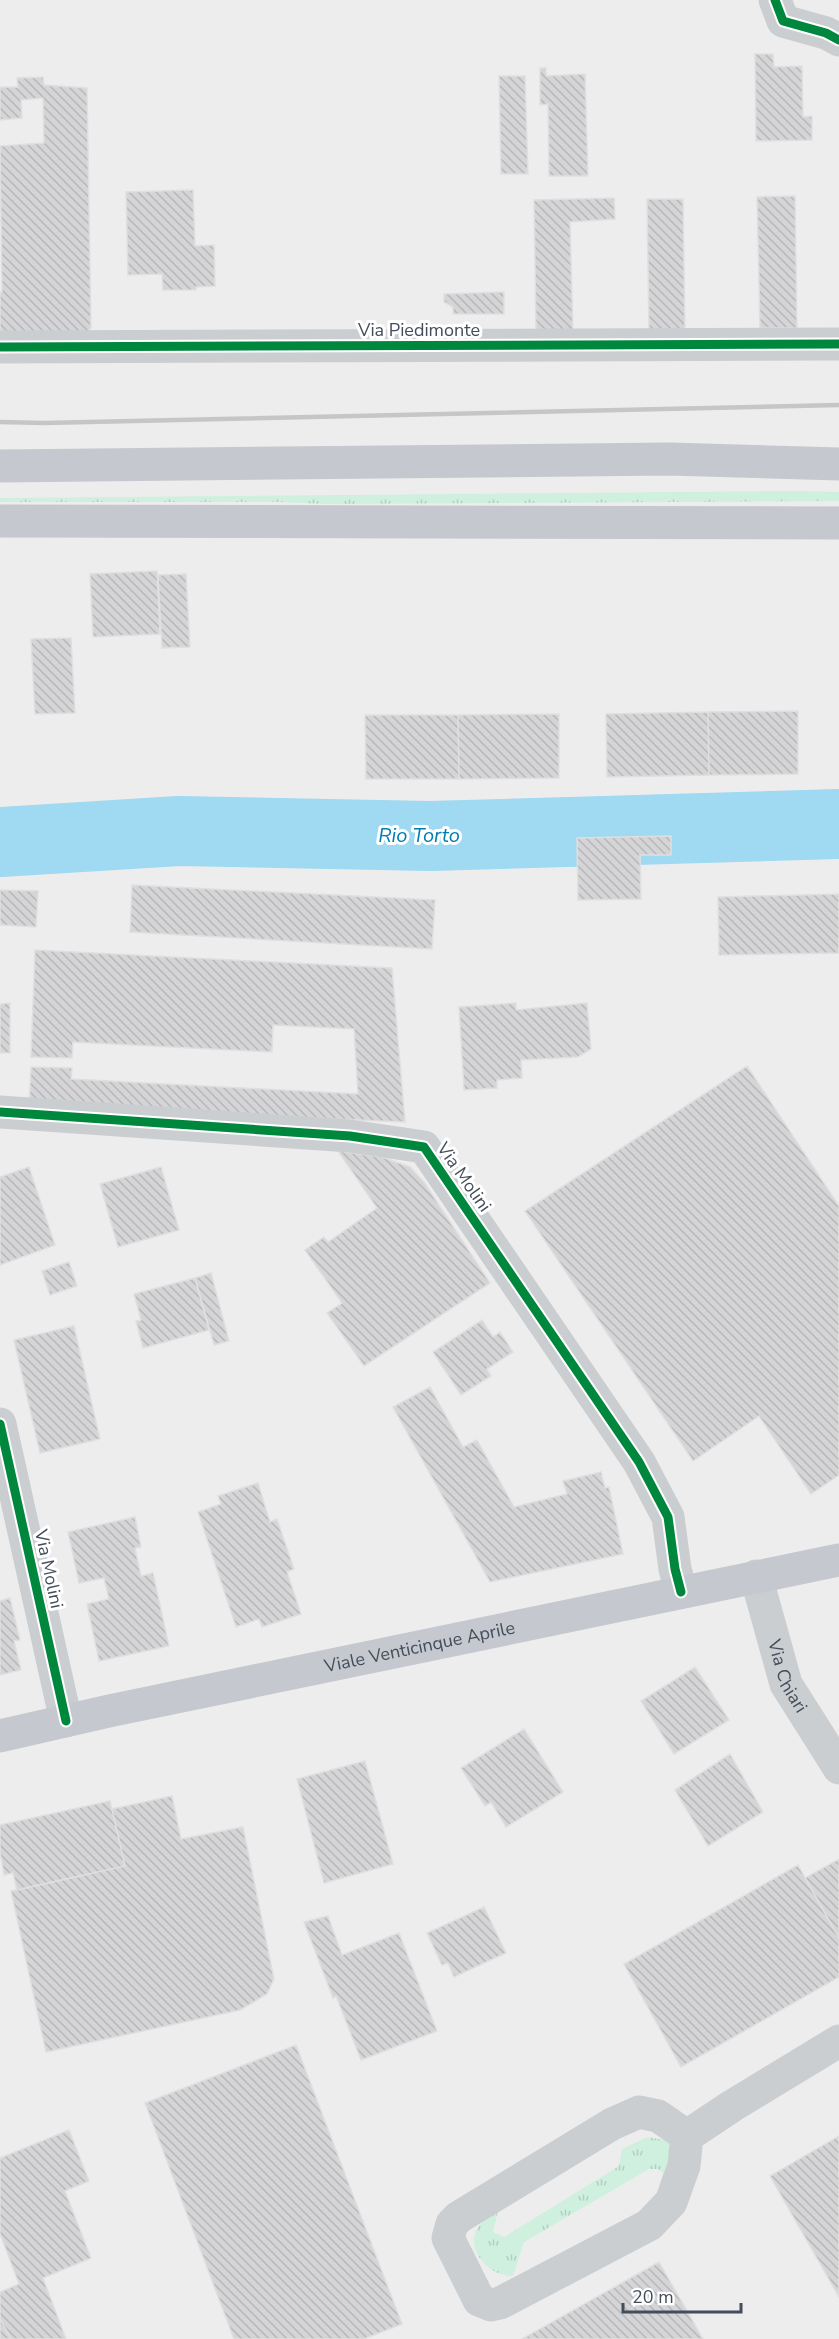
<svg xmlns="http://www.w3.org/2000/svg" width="839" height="2339" font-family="'Nunito Sans',sans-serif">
  <defs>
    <pattern id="grass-tufts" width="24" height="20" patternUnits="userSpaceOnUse" patternTransform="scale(1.5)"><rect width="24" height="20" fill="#cff0de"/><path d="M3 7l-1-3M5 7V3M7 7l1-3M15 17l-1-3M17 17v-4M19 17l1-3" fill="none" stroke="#b3cfc1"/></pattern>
    <pattern id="building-back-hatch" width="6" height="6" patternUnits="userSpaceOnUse" patternTransform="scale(1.5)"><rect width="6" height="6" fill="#d5d5d7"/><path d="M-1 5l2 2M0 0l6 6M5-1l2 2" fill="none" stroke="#b8b8bb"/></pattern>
  </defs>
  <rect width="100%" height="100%" fill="#eeeded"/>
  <path fill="url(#grass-tufts)" d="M799 491 839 492V501L327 504 278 502H0V498Z
    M647 2137 665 2140 676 2149 657 2196 663 2173 658 2169H649L524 2242 513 2276C488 2277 460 2246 482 2222 486 2218 493 2214 498 2211L493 2232 504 2237 619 2166 622 2149Z"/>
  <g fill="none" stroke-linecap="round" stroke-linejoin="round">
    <path stroke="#9fd9f2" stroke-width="70" d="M0 842 179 831 430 836 839 824"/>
  </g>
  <path fill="url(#building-back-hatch)" stroke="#dfdfe0" stroke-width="1.5" d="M755 54H773L774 67 802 66 803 117 812 116V140L756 141Z
    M540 68H546V76L585 74 588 176H549L548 104 540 105Z
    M499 76H525L528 174H501Z
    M43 77 44 85 87 88 91 328 86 333 0 338V292H2L0 146 44 143 43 98 21 100 22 118 0 120V87H18L17 78Z
    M193 190 195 246 214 245 215 286 196 287V290H163L162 274 128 275 126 192Z
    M795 196 797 328H760L757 197Z
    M614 198 615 219 570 222 573 332 536 331 534 200Z
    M647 199H683L685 331H649Z
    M504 292V314H453V307L444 302V294Z
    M157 571 160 634 93 637 90 574Z
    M186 574 190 647 162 648 158 575Z
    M71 638 75 713 35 714 31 639Z
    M798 711V774L709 775 708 712Z
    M708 712 709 775 607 777 606 714Z
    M559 714V778L459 779 458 715Z
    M365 715H458L459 779H366Z
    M671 836V855H640L641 899 578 900 577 838Z
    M132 885 435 900 432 949 130 932Z
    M0 890 38 891 36 927 0 925Z
    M839 894V953L719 955 718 897Z
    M35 950 392 968 405 1122 29 1106 31 1067 72 1068 71 1079 358 1094 354 1029 273 1025 272 1052 73 1042 72 1058 31 1057Z
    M10 1003V1053H0V1004Z
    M516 1003V1010L587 1003 591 1049 578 1057 521 1060 522 1078 497 1080V1088L464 1090 459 1007Z
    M747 1066 839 1206V1475L811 1494 759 1416 693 1461 525 1211Z
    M338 1151 382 1157 410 1167 424 1182 490 1283 364 1366 327 1313 342 1303 305 1250 324 1237 328 1242 377 1208Z
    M29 1167 55 1245 0 1265V1177Z
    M161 1167 179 1230 118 1247 100 1184Z
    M69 1262 77 1286 50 1295 42 1271Z
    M211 1273 229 1341 214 1345 195 1278Z
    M195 1278 209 1330 143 1348 136 1321 141 1320 134 1294Z
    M482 1320 493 1337 500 1332 513 1352 487 1369 491 1376 461 1395 433 1352Z
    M74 1326 100 1439 40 1453 14 1340Z
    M430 1387 463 1447 477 1440 514 1507 567 1494 563 1481 601 1472 605 1488 609 1487 623 1554 490 1582 393 1407Z
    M258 1483 270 1522 277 1519 294 1569 287 1572 301 1614 262 1627 259 1619 236 1627 198 1512 221 1504 218 1496Z
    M135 1517 141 1547 135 1548 141 1576 153 1573 169 1646 99 1661 87 1604 109 1599 104 1578 79 1583 68 1532Z
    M10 1598 20 1640 14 1641 21 1670 0 1675V1601Z
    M695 1667 729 1720 674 1754 641 1701Z
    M524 1729 563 1792 506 1827 491 1802 485 1806 461 1768Z
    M730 1754 763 1812 708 1846 675 1790Z
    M365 1761 393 1864 324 1883 297 1779Z
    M172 1796 181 1839 243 1827 274 1979 267 1994 240 2010 46 2052 11 1891 125 1866 112 1809Z
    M110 1801 125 1866 17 1890 13 1873 4 1875 0 1852V1825Z
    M839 1859V1938L805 1878Z
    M798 1865 839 1938V1977L681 2067 624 1964Z
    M484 1907 506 1953 454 1977 448 1963 442 1965 427 1933Z
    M328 1916 342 1955 399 1933 437 2031 361 2060 336 1996 333 1998 304 1922Z
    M296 2045 402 2324 364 2339H234L145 2103Z
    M69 2130 89 2181 65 2191 91 2258 43 2278 66 2339H11L0 2319V2292L19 2284 0 2234V2158Z
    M839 2136V2297L770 2176Z
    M659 2262 703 2339H522Z
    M0 2319 11 2339H0Z"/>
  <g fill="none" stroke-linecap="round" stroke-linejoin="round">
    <g stroke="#cbced1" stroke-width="33">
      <path d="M775 0 783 21 826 33 839 40"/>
      <path d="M0 347 839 344"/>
      <path d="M0 1112 350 1136 424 1147 639 1462 668 1517 675 1569 681 1592"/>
      <path d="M0 1424 66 1721"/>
      <path id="s1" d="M756 1576 786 1684 839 1768"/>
      <path d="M687 2136 658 2116 639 2112 612 2124 459 2217 452 2224 448 2238 479 2300 491 2305 500 2303 649 2225 671 2202 684 2166 687 2136 732 2106 839 2041"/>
    </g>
    <g stroke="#c5c8ce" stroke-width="33">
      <path d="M0 466 669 459 839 464"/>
      <path d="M0 521 839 523"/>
      <path id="s2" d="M0 1736 109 1711 839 1560"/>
    </g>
    <path stroke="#c4c6c8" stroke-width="4.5" d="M0 422 44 423 839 405"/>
    <defs>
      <path id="cycleway" d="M775 0 783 21 826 33 839 40
        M0 347 839 344
        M0 1112 350 1136 424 1147 639 1462 668 1517 675 1569 681 1592
        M0 1424 66 1721"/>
    </defs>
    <use href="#cycleway" stroke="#fff" stroke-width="13"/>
    <use href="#cycleway" stroke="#00873e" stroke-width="9"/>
  </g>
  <g text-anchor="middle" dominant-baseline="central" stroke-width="6" stroke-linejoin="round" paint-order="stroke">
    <g font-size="18" fill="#434e5b" stroke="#fff">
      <text x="419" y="330">Via Piedimonte</text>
      <text transform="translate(464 1177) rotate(55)">Via Molini</text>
      <text transform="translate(49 1569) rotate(78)">Via Molini</text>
      <text stroke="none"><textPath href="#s2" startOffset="429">Viale Venticinque Aprile</textPath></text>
      <text stroke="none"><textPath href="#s1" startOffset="105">Via Chiari</textPath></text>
    </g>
    <g font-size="20" font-style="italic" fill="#007db1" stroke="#fff">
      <text x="419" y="835">Rio Torto</text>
    </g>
  </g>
  <path d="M623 2303v9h118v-9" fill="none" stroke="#434e5b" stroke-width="3"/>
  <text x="632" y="2303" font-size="18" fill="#434e5b" stroke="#ffffff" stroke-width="4.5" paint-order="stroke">20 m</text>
</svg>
